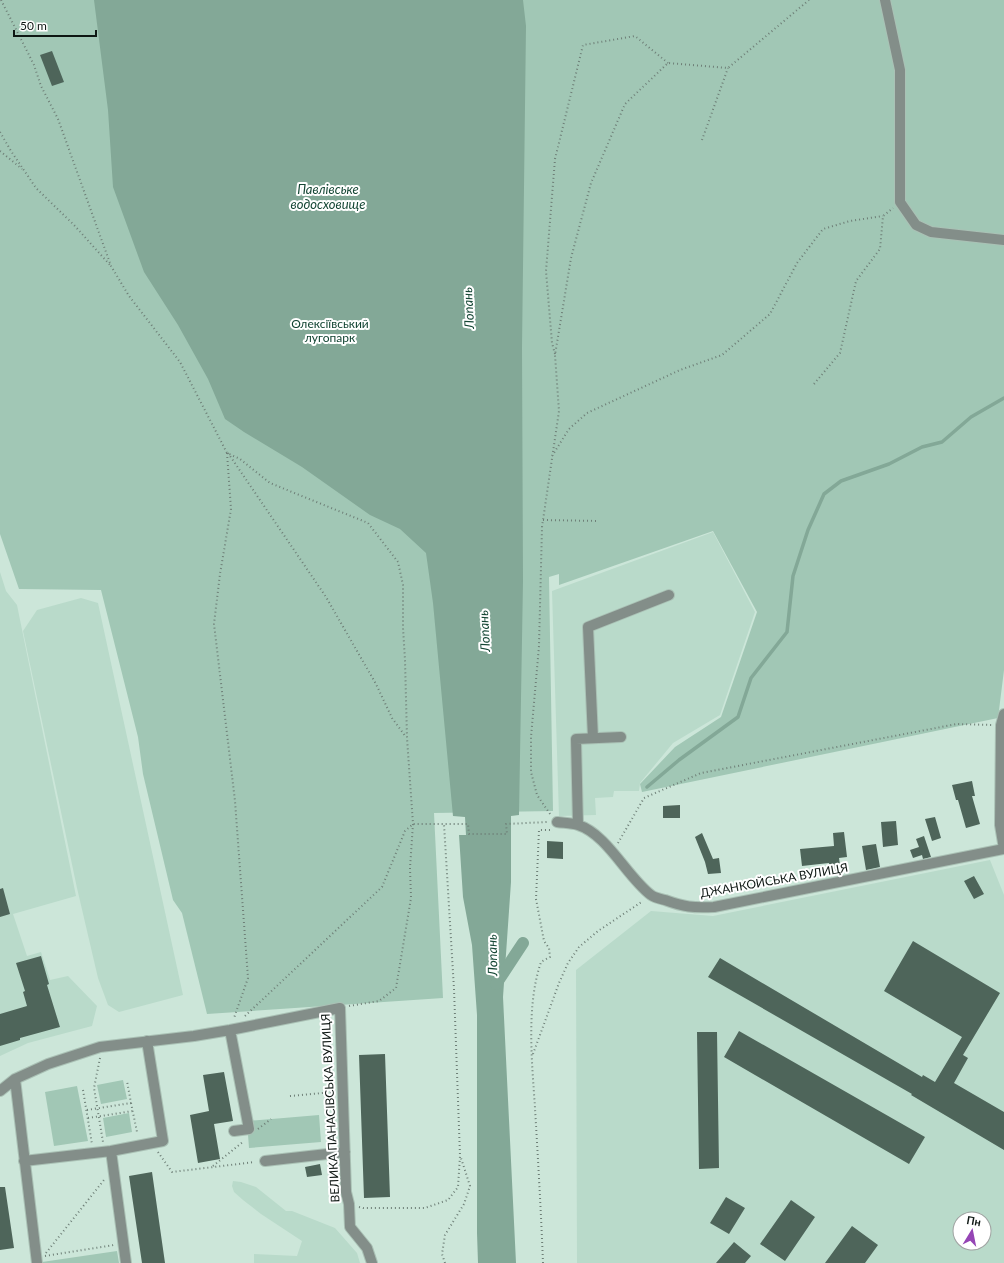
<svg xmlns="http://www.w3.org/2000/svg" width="1004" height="1263" font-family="Lato,sans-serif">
  <rect width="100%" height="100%" fill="#cce6d9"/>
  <path fill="#b9daca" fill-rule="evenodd" d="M713 532 755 612 720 715 673 743 640 783 639 791H614L613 797 595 798 596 815 559 816 552 591Z
    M0 572 6 591 17 605 76 896 13 914 27 956 41 952 50 980 68 976 97 1006 92 1026 28 1043 0 1056Z
    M81 598 98 603 183 995 119 1012 108 1005 98 978 77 888 23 631 37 610Z
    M990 860 1004 895V1263H577L576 970 651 911 713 916ZM960 1219H984V1243H960Z
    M233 1181 241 1182 256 1187 286 1211H292L335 1228 357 1253 360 1263H254V1254L297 1256 302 1241 261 1214 243 1200 234 1192 232 1186Z"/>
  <path fill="#a1c7b5" d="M0 0H1004V670L998 718 642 792 640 784 675 747 721 717 757 612 713 531 559 585V574L549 577 553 811 434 813 443 998 207 1014 182 913 173 900 143 774 138 737 101 590 19 589 0 534Z
    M123 1080 127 1099 101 1104 97 1085Z
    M77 1086 88 1141 54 1146 45 1092Z
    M129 1113 132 1132 106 1137 103 1118Z
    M319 1115 321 1142 249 1148 247 1121Z
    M117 1251 119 1263H42V1262Z"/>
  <path fill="#83a897" d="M94 0H523L526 26 522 348 523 581 519 815 511 816V882L503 997 516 1263H478L477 1233V1015L472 945 463 897 459 835H466L465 817 453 816 433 603 426 553 400 529 370 515 302 467 244 432 225 419 208 379 178 325 144 272 113 187 108 110Z"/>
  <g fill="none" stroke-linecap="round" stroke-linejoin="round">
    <path stroke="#83a897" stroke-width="3.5" d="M647 787 679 760 738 717 751 678 787 632 793 576 808 530 824 494 841 481 889 464 922 447 942 442 971 417 1004 398"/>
    <path stroke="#83a897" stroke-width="12" d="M496 984 523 943"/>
  </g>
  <path fill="#4e655a" d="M52 51 64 82 52 86 40 55Z
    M972 781 975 796H972L980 824 966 828 958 800H956L952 785Z
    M680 805V818H663V806Z
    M935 817 941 838 932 841 925 819Z
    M896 821 898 845 883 847 881 822Z
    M844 832 847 857 839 858 841 872 830 873 829 863 802 866 800 849 834 846 833 833Z
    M702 833 713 859 719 858 721 873 708 874 705 862 695 837Z
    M924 836 931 857 923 859 922 855 913 858 910 850 919 847 916 839Z
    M547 841 563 842V859L547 858Z
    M876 844 880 867 866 870 862 846Z
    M974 876 984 894 974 899 964 881Z
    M3 888 10 914 0 917V889Z
    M913 941 1000 993 963 1055 968 1058 954 1083 1004 1112V1150L911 1095 912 1094 708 977 720 958 922 1077 923 1075 935 1082 962 1037 884 991Z
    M41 956 49 984 47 985 60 1027 20 1038V1040L0 1046V1014L27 1006 23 992 25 991 16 963Z
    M739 1031 925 1137 909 1164 724 1057Z
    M697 1032H717L719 1168 699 1169Z
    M385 1054 390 1197 364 1198 359 1055Z
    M224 1072 233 1121 214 1124 220 1159 198 1163 190 1115 209 1111 203 1075Z
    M320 1164 322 1175 307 1177 305 1167Z
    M152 1172 165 1263H142L129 1176Z
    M0 1187H5L14 1248 0 1250Z
    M726 1197 745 1208 729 1234 710 1223Z
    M791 1200 815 1217 785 1261 760 1244Z
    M852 1226 878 1245 865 1263H825Z
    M734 1242 751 1256 745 1263H716Z"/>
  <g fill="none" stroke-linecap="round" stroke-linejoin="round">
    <defs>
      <path id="minor" d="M885 0 900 70V202L916 225 931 232 1004 240
        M593 738 588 627 669 595
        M557 822C563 823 572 823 578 825 607 834 627 877 651 895 655 898 661 899 665 900 684 907 693 908 714 907L1004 849 1000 825 1001 725 1004 714
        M578 825 576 739 621 737
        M230 1030 249 1129 234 1131
        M15 1079 37 1263
        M0 1091 15 1079 48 1064 100 1047 194 1036 230 1030 340 1008 346 1192 349 1204 350 1227 367 1248 372 1263
        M111 1151 126 1263
        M24 1161 111 1151 163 1141 147 1041
        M265 1161 345 1152"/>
    </defs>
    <use href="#minor" stroke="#aac1b5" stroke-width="12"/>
    <path stroke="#6e7f77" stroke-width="2" stroke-dasharray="1 3" stroke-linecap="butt" d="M1 0 28 53 34 65 41 86 58 119 111 266 129 296 180 362 227 453 240 459 270 483 368 523 398 562 403 585V628L405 660 407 738 413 824 410 868 411 898 396 988 379 1001 349 1006
      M0 132 11 151 36 188 74 225 110 265
      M702 140 728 68
      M0 151 22 169
      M555 354 552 343 546 271 555 159 583 45 635 36 668 63
      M814 384 840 353 856 281 880 249 883 216 893 208
      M227 453 231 509 220 574 214 624 235 801 248 978 234 1018
      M228 453 326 597 376 684 392 718 406 737
      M552 456 569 429 587 413 680 370 722 355 770 314 797 263 823 229 850 221 883 216
      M543 520 599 521
      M550 814 537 795 531 772V737L539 646 542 527 559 411 555 355 571 258 591 183 625 104 668 63 728 68 809 0
      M618 843 644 798 701 773 957 724 992 725
      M245 1016 382 887 405 831 413 824H468L469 834H507L506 824 547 822
      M533 1054 559 983 568 963 579 947 598 931 643 901
      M100 1058 94 1088 103 1142
      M83 1090 92 1144
      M290 1096 334 1092
      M131 1103 137 1132
      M87 1110 131 1103 127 1081
      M88 1118 133 1111
      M258 1129 271 1119
      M158 1152 172 1172 255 1162
      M213 1166 244 1141
      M359 1207 363 1208H425L448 1200 458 1187 460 1156 454 989 444 824
      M46 1253 104 1180
      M45 1256 114 1245
      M445 1263 442 1254 445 1235 464 1204 470 1186 461 1158
      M543 1263C541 1211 538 1159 535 1108 532 1062 526 1006 541 962L550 957 549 948 544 941 536 899 539 830H550"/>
    <use href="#minor" stroke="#838e89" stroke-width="10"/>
  </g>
  <g text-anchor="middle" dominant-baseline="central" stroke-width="4" stroke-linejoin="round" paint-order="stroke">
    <g font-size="12" fill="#104331" stroke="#fff">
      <text x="330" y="323">Олексіївський<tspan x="330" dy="14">лугопарк</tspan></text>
    </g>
    <g font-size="12" fill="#0e1713" stroke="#fff">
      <text transform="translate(774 880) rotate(-10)">ДЖАНКОЙСЬКА ВУЛИЦЯ</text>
      <text transform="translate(330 1108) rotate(-93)">ВЕЛИКА ПАНАСІВСЬКА ВУЛИЦЯ</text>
    </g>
    <g font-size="13" font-style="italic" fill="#154735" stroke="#fff">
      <text x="328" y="189">Павлівське<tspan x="328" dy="15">водосховище</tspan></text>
      <text transform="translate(468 308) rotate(-93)">Лопань</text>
      <text transform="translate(484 631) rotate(-93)">Лопань</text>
      <text transform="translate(492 955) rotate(-91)">Лопань</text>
    </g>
  </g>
  <g transform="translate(972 1231) rotate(10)"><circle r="19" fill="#ffffff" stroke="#9fa2a1"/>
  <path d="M0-3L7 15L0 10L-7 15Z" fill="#9545b5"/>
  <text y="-6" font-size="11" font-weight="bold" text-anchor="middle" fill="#0e1713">Пн</text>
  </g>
  <path d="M14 30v6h82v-6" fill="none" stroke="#0e1713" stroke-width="2"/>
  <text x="20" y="30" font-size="12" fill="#0e1713" stroke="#ffffff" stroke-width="3" paint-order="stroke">50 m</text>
</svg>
